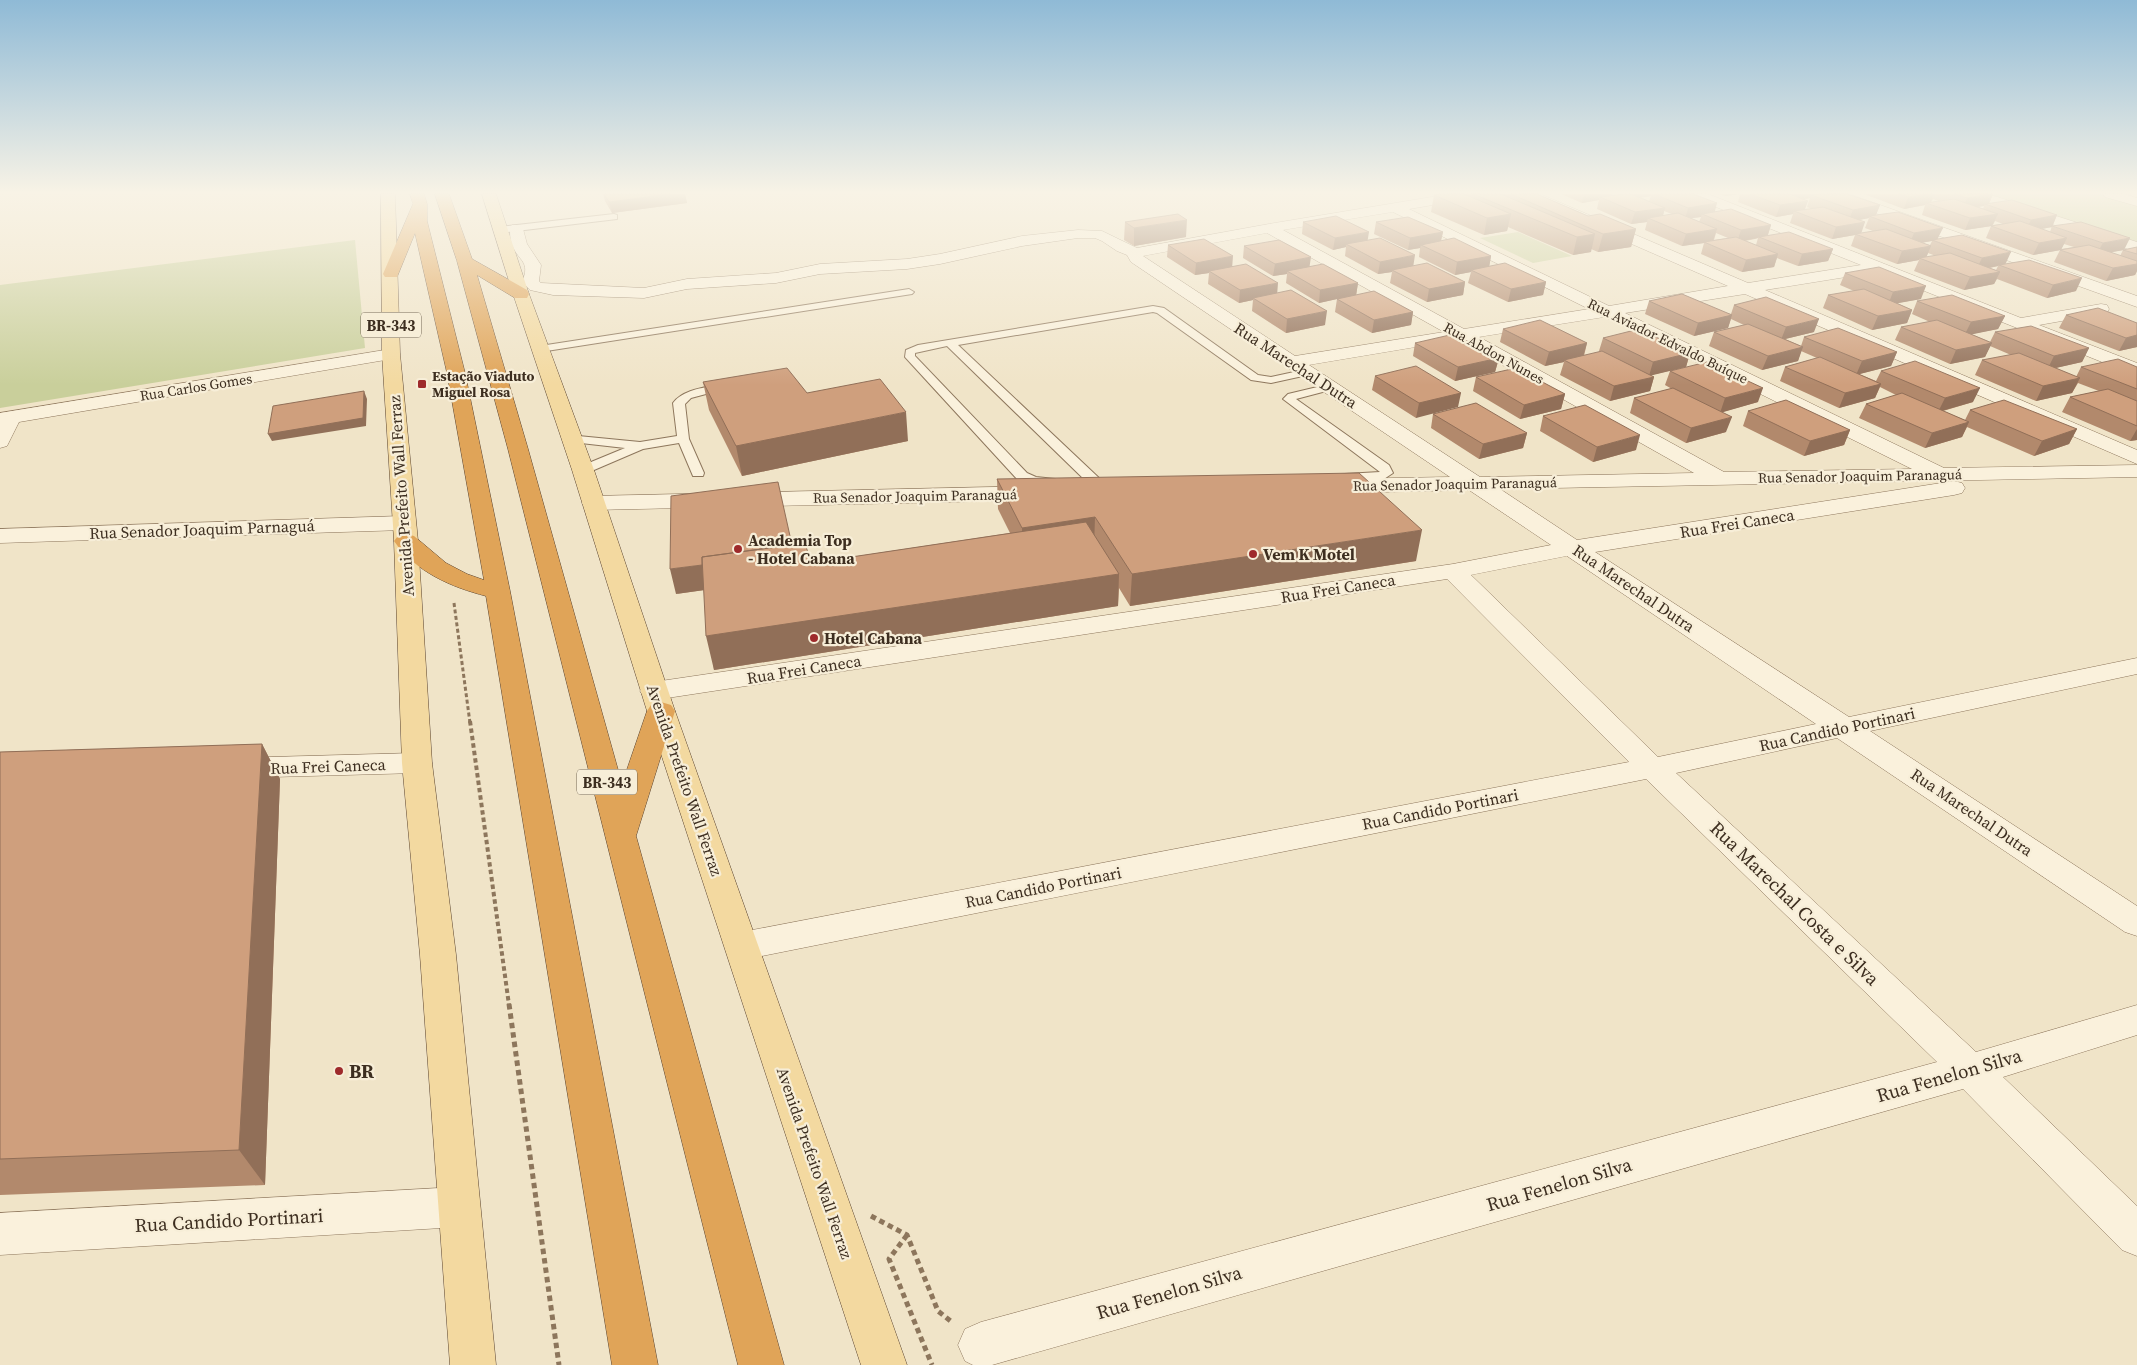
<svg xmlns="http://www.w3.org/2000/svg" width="2137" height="1365" font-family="'Source Serif 4',serif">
  <rect width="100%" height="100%" fill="#f0e4c8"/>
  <path fill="#c9cf9b" d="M1986 194H2100L2137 205V243Z
    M1518 232 1572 256 1533 263 1480 238Z
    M355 240 365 348 0 408V285Z"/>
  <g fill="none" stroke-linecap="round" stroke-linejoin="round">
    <defs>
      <path id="lane" d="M614 214 617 215V219L500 233 496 230 500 227Z
        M909 289 914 292 912 294 540 352 535 349 540 346Z
        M1153 306 1164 308 1258 375 1271 377 1308 369 1314 372 1312 374 1271 383 1251 380 1157 313 1153 312 958 345 1099 478 1100 481 1094 485 1089 484 947 346 915 353V356L1027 473 1036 477 1055 479 1056 482C1048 492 1028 483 1017 479L905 357 906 350 918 345Z
        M1330 384 1334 385 1336 387 1334 389 1296 399 1389 465 1393 473 1381 481H1340L1339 478 1340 475 1345 474 1380 472 1283 399 1288 394Z
        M717 385 723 388 721 390 691 398 685 404 689 439 704 473 703 476H693L679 443 643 449 587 473H579L577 470 579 467 625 448 572 442 566 438 568 435 640 442 677 436 673 403C683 390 702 388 717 385Z"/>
      <path id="street" d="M1450 194H1481L1474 198 1409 209 1609 306 1728 286 1524 197 1522 194H1540L1748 283 1861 265 1691 197 1689 194H1708L2021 318 2101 304 2107 305 2109 309 2107 313 2101 314 2039 325 2137 363V376L1877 272 1765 290 2137 450V464L1745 294 1625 313 1944 468 2137 465V477L1500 489 1577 540 1954 481 1962 483 1965 488 1962 493 1954 495 1595 552 1849 717 2137 658V674L1870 731 2137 906V936L2125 932 1837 738 1676 773 1976 1052 2137 1005V1035L2003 1077 2137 1206V1256L2122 1250 1963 1089 992 1365H973L965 1361 958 1345 965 1329 981 1322 1937 1062 1646 779 742 960 730 956 725 946 730 936 742 932 1629 762 1447 579 654 700 644 697 640 691 644 685 654 682 1453 564 1551 545 1469 490 1336 493 1328 491 1325 486 1328 481 1336 479 1450 477 1131 262 1127 255 1117 251 1102 241 1095 238H1078L1022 246 940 264 907 269 820 274 776 283 687 289 644 298 553 295 530 290 522 282C531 261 519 262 512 245 510 239 510 234 510 228L512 225H522L527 244 541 265 539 281 541 283 644 288 687 279 776 273 820 264 907 259 940 254 1022 236 1078 230 1102 231 1137 248 1269 224ZM1393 212 1589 309 1464 329 1283 230ZM1267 233 1444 332 1295 356 1143 256ZM1605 317 1912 469 1724 472 1479 337ZM1458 340 1694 473 1480 477 1309 365ZM1567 556 1816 724 1658 757 1471 575Z
        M1829 194H1849L2137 296V307L1831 197Z
        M1968 194H1988L2137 242V252L1970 197Z
        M2103 194H2124L2137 198V206L2105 197Z
        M391 349 397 350 400 354 397 358 19 422 7 446 0 448V413Z
        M1036 486 1044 488 1047 493 1044 498 1036 500 593 510 585 508 582 503 585 498 593 496Z
        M404 516 412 518 415 523 412 528 404 530 0 543V529Z
        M417 753 428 756 432 763 428 770 417 773 236 778 225 775 221 768 225 761 236 758Z
        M458 1187 473 1193 479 1207 473 1221 458 1227 0 1255V1213Z"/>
      <path id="primary" d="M381 194H395L400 354 418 541 432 763 456 955 496 1365H450L420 955 402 763 394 541 382 354Z
        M482 194H496L529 294 594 470 675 711 907 1365H861L647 711 572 470 513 294Z"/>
      <path id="highway" d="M410 194H424L427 204V221L465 373 510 591 658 1365H612L486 596C451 587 416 572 394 541L398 536 406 534 414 536 446 563 467 574 484 580 447 373 415 233 397 277H385L383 274 413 204Z
        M435 194H449L472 259 527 290 529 294 527 298H515L477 275 528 449 622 784 647 711 651 705 661 702 671 705 675 711 636 836 784 1365H738L508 449 457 261Z"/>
    </defs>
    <use href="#lane" stroke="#8d765c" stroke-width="2"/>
    <use href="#street" stroke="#8d765c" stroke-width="1"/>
    <use href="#primary" stroke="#5b4430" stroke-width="1"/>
    <use href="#highway" stroke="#5b4430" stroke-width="1"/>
    <path stroke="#8d765c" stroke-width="3" stroke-dasharray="4 2.5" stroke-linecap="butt" d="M454 603 470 723"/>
    <path stroke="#8d765c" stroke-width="4" stroke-dasharray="4.5 3" stroke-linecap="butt" d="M470 721 509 1005"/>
    <path stroke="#8d765c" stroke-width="5" stroke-dasharray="5.5 4" stroke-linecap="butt" d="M509 1004 559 1365
      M871 1216 907 1235 938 1311 953 1323
      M907 1235 889 1259 932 1365"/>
    <use href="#lane" fill="#faf1dc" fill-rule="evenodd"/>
    <use href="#street" fill="#faf1dc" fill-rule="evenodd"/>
    <use href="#primary" fill="#f3d9a0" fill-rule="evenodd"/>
    <use href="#highway" fill="#e0a458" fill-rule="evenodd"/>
  </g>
  <path fill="#b2896c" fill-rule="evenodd" d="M603 194H685L687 203 612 213 605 201Z
    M1439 194H1537L1588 216 1636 229 1631 247 1598 252 1591 249V252L1573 255 1508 227 1507 231 1484 235 1431 212 1434 195Z
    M1561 194H1612V196L1622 194H1693L1715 212 1771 225 1768 235 1833 249 1828 261 1798 266 1777 258 1774 267 1742 272 1701 254 1704 243 1682 246 1645 230 1647 222 1631 224 1597 209 1599 200 1582 203ZM1651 196 1649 201 1640 197ZM1664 211 1672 214 1663 216ZM1701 217 1699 222 1691 218ZM1716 233 1728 238 1714 240ZM1758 238 1756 245 1745 241 1755 239Z
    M1718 194H1847L1880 205 1876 215 2076 291 2047 298 1997 279 1994 284 1964 290 1914 271 1919 260 1897 264 1851 246 1855 235 1832 239 1790 223 1793 214 1776 217 1738 202 1740 194 1725 196ZM1810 198 1807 207 1812 209 1805 210 1804 199ZM1869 218 1865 228 1873 231 1861 233 1859 220ZM1932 241 1930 245 1922 243 1926 242ZM1928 253 1936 256 1926 257ZM1998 266 1996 270 1990 268Z
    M1864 194H1993L1989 204 2057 215 2052 227 2041 229 2050 232 2052 226 2124 250 2137 247V271L2135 275 2106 281 2054 262 2060 250 2033 255 1986 238 1991 226 1965 230 1922 215 1925 205 1904 209ZM1933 199 1938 201 1931 202ZM1984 206 1983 209 1977 207ZM1995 221 2003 224 1993 225ZM2064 244 2074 247 2061 249ZM2123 250 2120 256 2111 252Z
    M1125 222 1186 237 1134 246 1124 240Z
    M1303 222 1367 240 1413 266 1465 282 1463 295 1427 302 1390 283 1392 272 1378 274 1345 256 1346 247 1333 250 1302 234Z
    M1376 222 1443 232 1441 241 1491 256 1489 266 1546 282 1543 295 1508 302 1468 283 1471 272 1455 275 1419 257 1420 248 1408 250 1374 234Z
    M1168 245 1232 266 1277 293 1325 325 1286 333 1252 311 1253 300 1239 303 1208 284 1209 273 1195 275 1167 257Z
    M1244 246 1310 266 1358 283 1356 295 1413 312 1411 325 1372 333 1335 312 1337 299 1319 303 1286 283 1287 274 1273 276 1243 258Z
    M1845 273 1921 299 1897 303 1912 310 1907 323 1872 330 1823 308 1828 295 1854 291 1840 285Z
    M1649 301 1731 314 1734 305 1814 332 1785 339 1801 346 1804 337 1897 352 1891 366 1859 374 1876 381 1881 371 1973 402 1943 411 1965 420 1970 410 2077 429 2069 444 2034 456 1967 427 1962 437 1925 448 1859 418 1866 404 1896 395 1880 387 1875 398 1839 408 1780 381 1785 367 1817 358 1801 351 1798 361 1762 370 1709 346 1714 332 1744 325 1731 319 1728 328 1694 336 1645 314Z
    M1917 301 2005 316 1998 329 1971 334 1990 342 1995 332 2089 348 2082 362 2055 368 2076 377 2081 367H2137V440L2130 441 2062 412 2070 397 2099 391 2078 383 2072 393 2036 401 1975 375 1982 360 2011 355 1990 346 1985 357 1950 364 1895 340 1901 327 1930 322 1912 314Z
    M2066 315 2137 323V347L2119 351 2059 328Z
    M1503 329 1587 343 1584 356 1600 352 1599 351 1603 338 1690 353 1686 367 1651 375 1654 377 1650 391 1610 401 1560 375 1564 362 1545 366 1500 342Z
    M1415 343 1499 358 1495 372 1455 381 1413 356Z
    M1670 371 1758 402 1722 412 1726 432 1686 443 1630 413 1634 398 1672 389 1665 385Z
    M1375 376 1461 393 1416 418 1372 390Z
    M1476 377 1565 394 1561 409 1520 419 1473 391Z
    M703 382 807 393 908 441 742 476 709 410Z
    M1748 411 1850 430 1844 445 1804 456 1743 426Z
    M1433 414 1527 433 1523 448 1479 459 1431 428Z
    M1543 416 1636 450 1593 462 1540 431Z
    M997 479 1416 561 1130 606 1119 588 1118 606 714 670 704 590 676 594 792 545 811 563 1010 533 998 509Z
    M262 744 280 779 265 1185 0 1195V752Z"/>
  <path fill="#916f58" d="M670 194H685L687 203 612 213 609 202Z
    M1584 194H1612L1611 199 1600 197 1599 200 1582 203Z
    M1634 194H1651V196L1633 199Z
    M1726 194H1740L1725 196Z
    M1795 194H1820L1811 195 1810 198 1792 201Z
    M1932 194H1935L1930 204 1926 203 1925 205 1904 209 1908 197Z
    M1993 194 1988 205 1985 204 1984 206 1962 209 1967 198Z
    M1808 201 1804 212 1794 211 1793 214 1776 217 1780 205Z
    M1717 203 1714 215 1702 214 1701 217 1685 219 1688 208Z
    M1880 205 1875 217 1869 216V218L1848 222 1853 210Z
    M1665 208 1662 219 1648 218 1647 222 1631 224 1635 212Z
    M1511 214 1507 231 1484 235 1487 218Z
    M1998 214 1992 226 1965 230 1970 218Z
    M2057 215 2052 227 2025 232 2031 220Z
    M1187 220 1186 237 1134 246V228Z
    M1865 222 1861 234H1855V235L1832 239 1836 227Z
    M1771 225 1767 237H1759L1758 238 1737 242 1741 230Z
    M1943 228 1937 240 1909 245 1914 233Z
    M1636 229 1631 247 1598 252 1603 234Z
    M1717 229 1713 241 1704 242V243L1682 246 1686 234Z
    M1369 232 1367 244H1346V247L1333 250 1335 238Z
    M1443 232 1440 244 1421 245 1420 248 1408 250 1410 238Z
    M1595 234 1591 252 1573 255 1577 237Z
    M2067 238 2061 250 2033 255 2039 243Z
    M2130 238 2124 250 2096 255 2103 243Z
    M1931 246 1926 258H1919V260L1897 264 1902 251Z
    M1833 249 1828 261 1798 266 1802 254Z
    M2011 252 2005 265H1999L1998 266 1976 270 1982 258Z
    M1778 254 1774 267 1742 272 1746 260Z
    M1415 255 1413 268 1392 270V272L1378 274 1380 262Z
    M1233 256 1232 269 1209 271V273L1195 275 1196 263Z
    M1491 256 1489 268 1471 270V272L1455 275 1457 262Z
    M1311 257 1309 270 1287 271V274L1273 276 1275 264Z
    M2137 264V271L2135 275 2106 281 2113 268Z
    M2000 272 1994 284 1964 290 1970 277Z
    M2082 278 2076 291 2047 298 2053 285Z
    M1465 282 1463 295 1427 302 1429 289Z
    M1546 282 1543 295 1508 302 1511 289Z
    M1278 283 1277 296 1253 298V300L1239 303 1240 290Z
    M1358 283 1356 296 1337 299 1319 303 1320 290Z
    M1926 286 1921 299 1888 305 1893 292Z
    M1912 310 1907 323 1872 330 1878 316Z
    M1327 311 1325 325 1286 333 1287 319Z
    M1413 312 1411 325 1372 333 1374 320Z
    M1732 315 1728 328 1694 336 1698 323Z
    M2005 316 1998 329 1964 336 1971 322Z
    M1819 319 1814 332 1781 340 1786 327Z
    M2137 335V347L2119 351 2126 338Z
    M1587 343 1583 357 1564 360V362L1545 366 1549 352Z
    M1992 343 1985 357 1950 364 1956 350Z
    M1803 347 1798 361 1762 370 1768 356Z
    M2089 348 2082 362 2047 370 2054 356Z
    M1897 352 1891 366 1856 375 1862 361Z
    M1690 353 1686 367 1649 376 1653 362Z
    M1499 358 1495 372 1455 381 1458 367Z
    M1654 377 1650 391 1610 401 1614 386Z
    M2080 378 2072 393 2036 401 2043 386Z
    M1881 384 1875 398 1839 408 1845 393Z
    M1763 388 1758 402 1720 413 1725 398Z
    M1980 388 1973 402 1938 412 1945 398Z
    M364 391 367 399 366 426 272 441 268 434Z
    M1461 393 1458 407 1416 418 1419 403Z
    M1565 394 1561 409 1520 419 1524 405Z
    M906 412 908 441 742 476 736 446Z
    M1732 417 1726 432 1686 443 1691 428Z
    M1969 422 1962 437 1925 448 1932 433Z
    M2077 429 2069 444 2034 456 2042 441Z
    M2137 429V440L2130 441Z
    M1850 430 1844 445 1804 456 1810 441Z
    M1527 433 1523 448 1479 459 1483 444Z
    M1640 435 1636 450 1593 462 1597 447Z
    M1095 517 1094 548 1023 559 1022 528Z
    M1422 530 1416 561 1130 606 1132 574Z
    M793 553 797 577 676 594 670 569Z
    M1119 574 1118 606 714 670 706 636Z
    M262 744 280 779 265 1185 239 1150Z"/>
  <path fill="#cf9f7d" stroke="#916f58" d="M604 194H670L609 202Z
    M1439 194H1464L1511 214 1487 218 1434 195Z
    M1473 194H1501L1595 234 1577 237Z
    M1511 194H1537L1588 216 1600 214 1636 229 1603 234Z
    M1624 194H1631L1665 208 1635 212 1600 197Z
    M1654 194H1693L1717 203 1688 208Z
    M1750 194H1790L1808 201 1780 205Z
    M1821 194H1847L1880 205 1853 210 1811 195Z
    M1898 194H1932L1908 197Z
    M1954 194H1993L1967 198Z
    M1954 199 1998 214 1970 218 1926 203Z
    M2012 200 2057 215 2031 220 1985 204Z
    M1823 207 1865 222 1836 227 1794 211Z
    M1731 209 1771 225 1741 230 1702 214Z
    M1898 212 1943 228 1914 233 1869 216Z
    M1678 213 1717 229 1686 234 1648 218Z
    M1178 214 1187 220 1134 228 1125 222Z
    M1336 216 1369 232 1335 238 1303 222Z
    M1408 217 1443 232 1410 238 1376 222Z
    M2020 221 2067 238 2039 243 1991 226Z
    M2081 222 2130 238 2103 243 2052 226Z
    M1886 229 1931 246 1902 251 1855 234Z
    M1789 232 1833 249 1802 254 1759 237Z
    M1962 235 2011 252 1982 258 1932 240Z
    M1736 237 1778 254 1746 260 1704 242Z
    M1380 238 1415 255 1380 262 1346 244Z
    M1454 238 1491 256 1457 262 1421 245Z
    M1204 239 1233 256 1196 263 1168 245Z
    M1279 240 1311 257 1275 264 1244 246Z
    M2089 245 2137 261V264L2113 268 2060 250Z
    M2137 247V254L2123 250Z
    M1950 253 2000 272 1970 277 1919 258Z
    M2029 260 2082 278 2053 285 1999 265Z
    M1427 263 1465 282 1429 289 1392 270Z
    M1505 263 1546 282 1511 289 1471 270Z
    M1246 264 1278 283 1240 290 1209 271Z
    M1323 264 1358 283 1320 290 1287 271Z
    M1879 267 1926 286 1893 292 1845 273Z
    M1864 289 1912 310 1878 316 1828 295Z
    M1291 290 1327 311 1287 319 1253 298Z
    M1374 291 1413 312 1374 320 1337 299Z
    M1682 294 1732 315 1698 323 1649 301Z
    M1952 295 2005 316 1971 322 1917 301Z
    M1766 297 1819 319 1786 327 1734 305Z
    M2098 308 2137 323V335L2126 338 2066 315Z
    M1540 320 1587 343 1549 352 1503 329Z
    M1937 320 1992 343 1956 350 1901 327Z
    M1748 324 1803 347 1768 356 1714 332Z
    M2031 326 2089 348 2054 356 1995 332Z
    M1838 328 1897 352 1862 361 1804 337Z
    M1639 329 1690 353 1653 362 1603 338Z
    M1454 334 1499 358 1458 367 1415 343Z
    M1602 351 1654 377 1614 386 1564 360Z
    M2019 353 2080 378 2043 386 1982 360Z
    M1820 357 1881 384 1845 393 1785 367Z
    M2118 359 2137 367V389L2081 367Z
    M1915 361 1980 388 1945 398 1881 371Z
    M1707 362 1763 388 1725 398 1670 371Z
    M1416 366 1461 393 1419 403 1375 376Z
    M787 368 807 393 880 379 906 412 736 446 703 382Z
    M1516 368 1565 394 1524 405 1476 377Z
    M1673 388 1732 417 1691 428 1634 398Z
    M2108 389 2137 401V426L2070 397Z
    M364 391 363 418 268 434 273 406Z
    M1902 393 1969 422 1932 433 1866 404Z
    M1786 400 1850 430 1810 441 1748 411Z
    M2004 400 2077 429 2042 441 1970 410Z
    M1476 403 1527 433 1483 444 1433 414Z
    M1585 405 1640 435 1597 447 1543 416Z
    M1359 473 1422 530 1132 574 1095 517 1022 528 997 479Z
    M778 482 792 545 702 557V565L670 569 671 496Z
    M1086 522 1119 574 706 636 702 557 805 543 811 563Z
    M262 744 239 1150 0 1159V752Z"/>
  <linearGradient id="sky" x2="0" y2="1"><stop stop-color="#8fbad6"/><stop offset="0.5" stop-color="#f8f3e6"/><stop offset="1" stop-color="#f8f3e6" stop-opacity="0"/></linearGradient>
  <rect width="2137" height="385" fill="url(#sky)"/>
  <g fill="#9e2a2b" stroke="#f7eed8" stroke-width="2">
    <rect x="417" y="379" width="10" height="10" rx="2.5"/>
    <circle cx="738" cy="549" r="5"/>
    <circle cx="1253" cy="554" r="5"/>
    <circle cx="814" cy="638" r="5"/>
    <circle cx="339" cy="1071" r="5"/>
  </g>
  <g text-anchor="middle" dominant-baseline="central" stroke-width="4.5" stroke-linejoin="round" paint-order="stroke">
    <g font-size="14" fill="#3d2e20" stroke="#f7eed8">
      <text transform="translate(1668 341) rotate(26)">Rua Aviador Edvaldo Buíque</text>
      <text transform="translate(1494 353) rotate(29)">Rua Abdon Nunes</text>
      <text transform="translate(196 387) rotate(-9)">Rua Carlos Gomes</text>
      <text transform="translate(1860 476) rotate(-1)">Rua Senador Joaquim Paranaguá</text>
      <text transform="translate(1455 484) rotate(-1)">Rua Senador Joaquim Paranaguá</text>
      <text transform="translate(915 496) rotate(-1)">Rua Senador Joaquim Paranaguá</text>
    </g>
    <g font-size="14" font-weight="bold" fill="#3d2e20" stroke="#f7eed8" text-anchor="start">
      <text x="432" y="376">Estação Viaduto<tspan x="432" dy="16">Miguel Rosa</tspan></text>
    </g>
    <g fill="#f7eed8" stroke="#756857" stroke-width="1">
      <rect x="361" y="312.5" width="60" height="25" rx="4"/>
      <rect x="577" y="769.5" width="60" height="25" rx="4"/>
    </g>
    <g font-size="15" font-weight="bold" fill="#3d2e20">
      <text x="391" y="325">BR-343</text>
      <text x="607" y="782">BR-343</text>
    </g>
    <g font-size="16" fill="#3d2e20" stroke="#f7eed8">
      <text transform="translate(1296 365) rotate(33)">Rua Marechal Dutra</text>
      <text transform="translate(401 496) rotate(-94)">Avenida Prefeito Wall Ferraz</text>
      <text transform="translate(1737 523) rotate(-9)">Rua Frei Caneca</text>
      <text transform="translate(202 529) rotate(-2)">Rua Senador Joaquim Parnaguá</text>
      <text transform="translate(1338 588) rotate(-9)">Rua Frei Caneca</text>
      <text transform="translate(1634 588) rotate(34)">Rua Marechal Dutra</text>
      <text transform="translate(804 669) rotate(-9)">Rua Frei Caneca</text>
      <text transform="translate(1837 729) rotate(-12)">Rua Candido Portinari</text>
      <text transform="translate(328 766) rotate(-2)">Rua Frei Caneca</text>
      <text transform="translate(685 780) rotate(71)">Avenida Prefeito Wall Ferraz</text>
      <text transform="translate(1440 809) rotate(-11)">Rua Candido Portinari</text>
      <text transform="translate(1972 812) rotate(34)">Rua Marechal Dutra</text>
      <text transform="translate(1043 887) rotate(-11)">Rua Candido Portinari</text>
      <text transform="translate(815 1163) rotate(71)">Avenida Prefeito Wall Ferraz</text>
    </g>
    <g font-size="16" font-weight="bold" fill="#3d2e20" stroke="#f7eed8" text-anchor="start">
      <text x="748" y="540">Academia Top<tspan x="748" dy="18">- Hotel Cabana</tspan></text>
      <text x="1263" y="554">Vem K Motel</text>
      <text x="824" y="638">Hotel Cabana</text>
    </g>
    <g font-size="19" fill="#3d2e20" stroke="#f7eed8">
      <text transform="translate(1795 903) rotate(44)">Rua Marechal Costa e Silva</text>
      <text transform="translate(1949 1075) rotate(-16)">Rua Fenelon Silva</text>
      <text transform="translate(1559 1184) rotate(-16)">Rua Fenelon Silva</text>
      <text transform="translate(229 1220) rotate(-3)">Rua Candido Portinari</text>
      <text transform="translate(1169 1292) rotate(-16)">Rua Fenelon Silva</text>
    </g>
    <g font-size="19" font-weight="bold" fill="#3d2e20" stroke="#f7eed8" text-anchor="start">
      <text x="349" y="1071">BR</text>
    </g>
  </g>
</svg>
